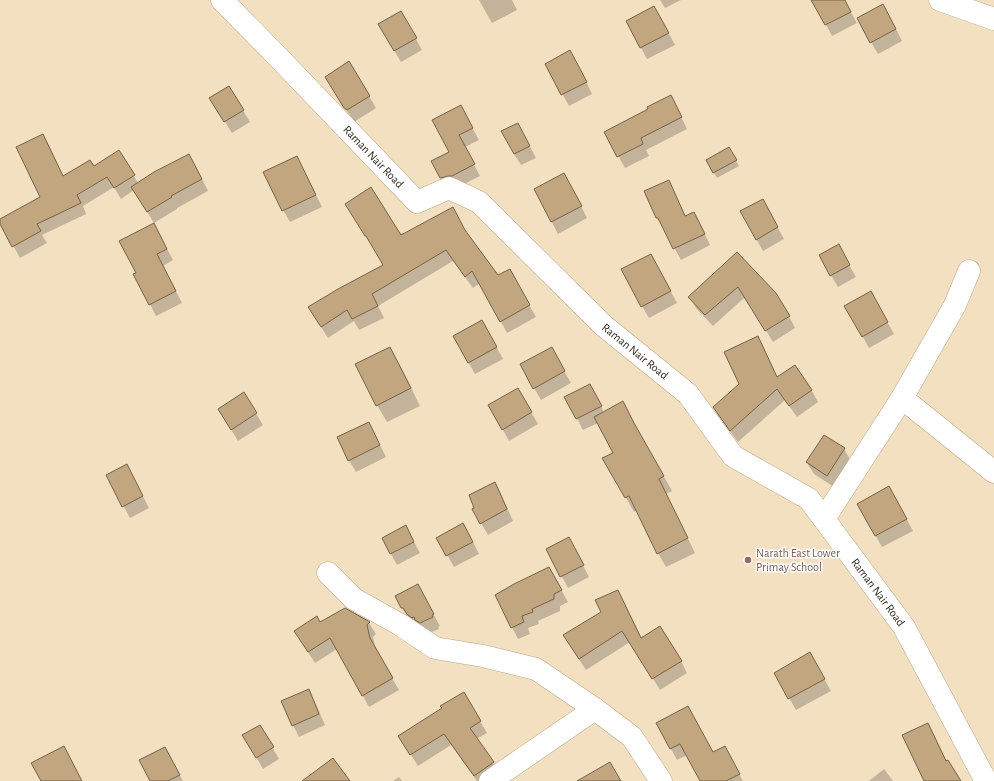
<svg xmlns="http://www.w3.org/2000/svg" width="994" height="781" font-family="'Alegreya Sans',sans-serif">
  <rect width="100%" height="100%" fill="#f3e0c1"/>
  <path fill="#0003" d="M479 0H512L517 10 492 23Z
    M660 0H681L665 8Z
    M813 0H844L857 23 832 36Z
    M401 12 422 50 401 62 379 24Z
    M890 17 902 41 878 54 871 42Z
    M661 19 675 45 647 59 627 22Z
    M577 63 592 94 569 106 546 64Z
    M229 87 250 122 232 133 217 109Z
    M333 89 369 96 376 108 354 122Z
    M677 108 687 129 646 150 649 156 625 168 605 132 649 109Z
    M467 118 479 140 465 147 480 176 458 187 448 189 441 178 450 152Z
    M43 135 49 146 64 177 93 167 119 151 138 183 196 167 208 191 177 208V209L154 223 134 190 121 199 114 187 83 206 86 214 42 235 47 243 20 258 0 222V220L41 198Z
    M524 135 536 158 521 165 514 154Z
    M729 148 739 166 717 178 707 161Z
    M297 157 322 207 290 222 283 210Z
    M669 182 675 193 686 217 700 224 710 245 681 260 664 229 657 218 646 192Z
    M571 186 587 218 558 234 535 190Z
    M741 212H769L784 239 763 251Z
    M353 215 400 236 467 234 498 276 509 270 536 317 507 333 480 283 473 288 453 261 378 306 384 318 359 330 354 321 328 338 316 319 384 266Z
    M160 236 173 260 163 266 182 303 156 316 150 304 137 273Z
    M838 246 856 277 838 287 820 256Z
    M737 254 789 316 795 328 773 342 745 297 713 326 696 308 690 297Z
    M657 266 677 303 649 318 642 306Z
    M870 292 894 334 869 348 846 306Z
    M482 321 503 359 475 374 454 337Z
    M758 337 764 349 778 378 795 366 812 391 818 402 797 417 785 400 738 442 721 419 714 407 740 384Z
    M390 348 400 365 420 406 387 422 377 405Z
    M551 348 571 383 541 400 521 365Z
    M518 389 538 424 509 441 489 405Z
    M244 394 263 425 238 441 226 421Z
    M597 397 604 413 623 403 672 491 666 494 695 553 666 567 658 553 637 510 634 512 604 459 614 453 598 423 583 430 566 398Z
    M369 423 386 457 356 472 349 460Z
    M844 449 851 461 834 487 814 474 807 463Z
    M107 476 133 477 149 508 130 518Z
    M495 483 501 494 513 521 488 535 481 523Z
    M896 499 913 531 882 547 858 504Z
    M406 527 420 553 397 565 391 554Z
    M470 536 479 554 454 567 438 538Z
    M547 549 575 550 589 577 568 588Z
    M549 568 568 602 560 606V611L538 621 539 624 528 628 530 634 518 639 496 596Z
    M417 585 440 626 438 627 439 629 427 634 409 619 402 608Z
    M618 591 624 602 642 639 681 661 687 673 660 690 630 642 586 670 571 647 602 612Z
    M345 609 369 623 376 634 373 637 376 650 399 690 369 707 337 649 315 663 302 643 320 623Z
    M810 654 831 691 796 710 775 673Z
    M308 690 315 702 325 725 299 737 293 725Z
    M464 694 487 733 476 739 493 763 500 774 491 781H477L451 745 418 766 406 747 443 708Z
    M657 723 713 753 731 759 743 781H701L687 755 677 760Z
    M928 724 934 735 947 762 959 781H925Z
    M260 726 279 759 263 769 244 736Z
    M171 760 183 781H151Z
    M884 769 893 781H869Z
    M399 777 402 781H393Z"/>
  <path fill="#c2a67f" stroke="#766348" d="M811 0H845L851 12 825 25Z
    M883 4 896 29 870 43 857 18Z
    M654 6 669 33 640 48 626 21Z
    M401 11 417 38 394 51 378 24Z
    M570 50 587 82 561 95 545 64Z
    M349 61 370 96 347 110 344 108 325 77Z
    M229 86 244 110 224 122 209 98Z
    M671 95 682 117 641 138 643 144 617 157 604 132 648 109 647 107Z
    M461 105 473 128 459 135 475 164 452 176H449L440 178 431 161 449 152 432 120Z
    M518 123 530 146 514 154 501 131Z
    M43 134 63 176 90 160 94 166 119 150 135 175 114 188 107 177 77 195 81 203 37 224 41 231 12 247 0 224V219L40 197 16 147Z
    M729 147 737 160 713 173 706 160Z
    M189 154 202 179 171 196 172 197 147 212 131 187 154 172Z
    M297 156 316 195 282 211 263 172Z
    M564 173 582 206 551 222 534 189Z
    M669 180 685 216 694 212 705 234 673 249 658 218H656L644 191Z
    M371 187 401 235 453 207 465 230 498 275 510 269 530 305 500 322 472 271 465 277 446 250 372 294 378 306 352 319 347 310 321 327 308 307 338 289 383 265 366 236H365L345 204Z
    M763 199 778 227 756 240 740 211Z
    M154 223 167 249 157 254 176 291 149 305 133 274 136 273 119 241Z
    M839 244 850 265 830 276 819 255Z
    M737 252 776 293 790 316 765 331 738 287 705 315 688 297Z
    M651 254 671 291 641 307 621 269Z
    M871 291 888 322 862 337 844 306Z
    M482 320 497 347 468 363 453 336Z
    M758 336 777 377 795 365 812 390 789 406 777 389 730 431 713 407 739 384 724 352Z
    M390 347 411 388 376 406 355 364Z
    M552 347 565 371 533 389 520 364Z
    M590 384 602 406 576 419 564 397Z
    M518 388 532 412 502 430 488 405Z
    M244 392 257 413 231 430 218 409Z
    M623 401 634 423 664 476 659 479 688 538 657 554 629 496 625 498 602 458 613 453 594 417Z
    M369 422 380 445 348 461 337 437Z
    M824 435 845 448 827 476 806 462Z
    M127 464 143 496 122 507 106 475Z
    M495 482 507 509 480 524 472 509 474 508 469 495Z
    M889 486 907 519 875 536 857 504Z
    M463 523 473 542 446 556 436 538Z
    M406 525 414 542 390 554 382 538Z
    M569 537 584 565 560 577 546 549Z
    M549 567 562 590 554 594V599L532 609 533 612 522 616 524 622 511 628 495 595 514 584Z
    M418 584 434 614 432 615 433 617 420 623 415 620 414 617 412 618 407 614 403 608H401L395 596Z
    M618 590 641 638 660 626 682 661 652 679 622 631 579 659 563 635 601 612 595 600Z
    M345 608 370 622 367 625 370 638 393 678 362 696 330 638 308 652 294 631 317 616 320 622Z
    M810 652 825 679 788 699 774 673Z
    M309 689 319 714 292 726 281 701Z
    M464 692 481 721 470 728 494 762 474 776 444 734 410 755 398 736 442 708 440 706Z
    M688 706 713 752 725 746 740 774 726 781H700L680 744 670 749 656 723Z
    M928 723 946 761 948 760 961 781H924L902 735Z
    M260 725 274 747 256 758 242 735Z
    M64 746 82 781H41L31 763Z
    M165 747 180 775 168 781H150L139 760Z
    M333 758 350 781H302Z
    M610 762 621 781H577Z"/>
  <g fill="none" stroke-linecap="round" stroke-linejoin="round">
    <defs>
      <g id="minor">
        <path id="s1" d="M222 0 279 58 417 202 449 188 479 202 604 326 688 394 733 456 809 499 904 627 986 781"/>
        <path d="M940 0 994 19"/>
        <path d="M902 398 994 472"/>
        <path d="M824 519 902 398 955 305 969 271"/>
        <path d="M328 573 354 599 399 624 435 648 483 656 536 669 595 709 632 737 661 781"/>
        <path d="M490 781 595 709"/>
      </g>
    </defs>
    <use href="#minor" stroke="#b9a789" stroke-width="23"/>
    <use href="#minor" stroke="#fff" stroke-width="22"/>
  </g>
  <circle fill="#8d6e63" stroke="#fff" stroke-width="1.5" cx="748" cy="560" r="4"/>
  <g text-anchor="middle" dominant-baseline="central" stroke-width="3" stroke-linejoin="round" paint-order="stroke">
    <g font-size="12" fill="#2f281c" stroke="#fff">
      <text stroke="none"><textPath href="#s1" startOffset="218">Raman Nair Road</textPath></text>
      <text stroke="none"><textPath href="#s1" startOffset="565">Raman Nair Road</textPath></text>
      <text stroke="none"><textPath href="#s1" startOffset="913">Raman Nair Road</textPath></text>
    </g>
    <g font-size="12" fill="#785e54" stroke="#fff" text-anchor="start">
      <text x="756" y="553">Narath East Lower<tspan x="756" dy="14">Primay School</tspan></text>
    </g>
  </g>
</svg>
